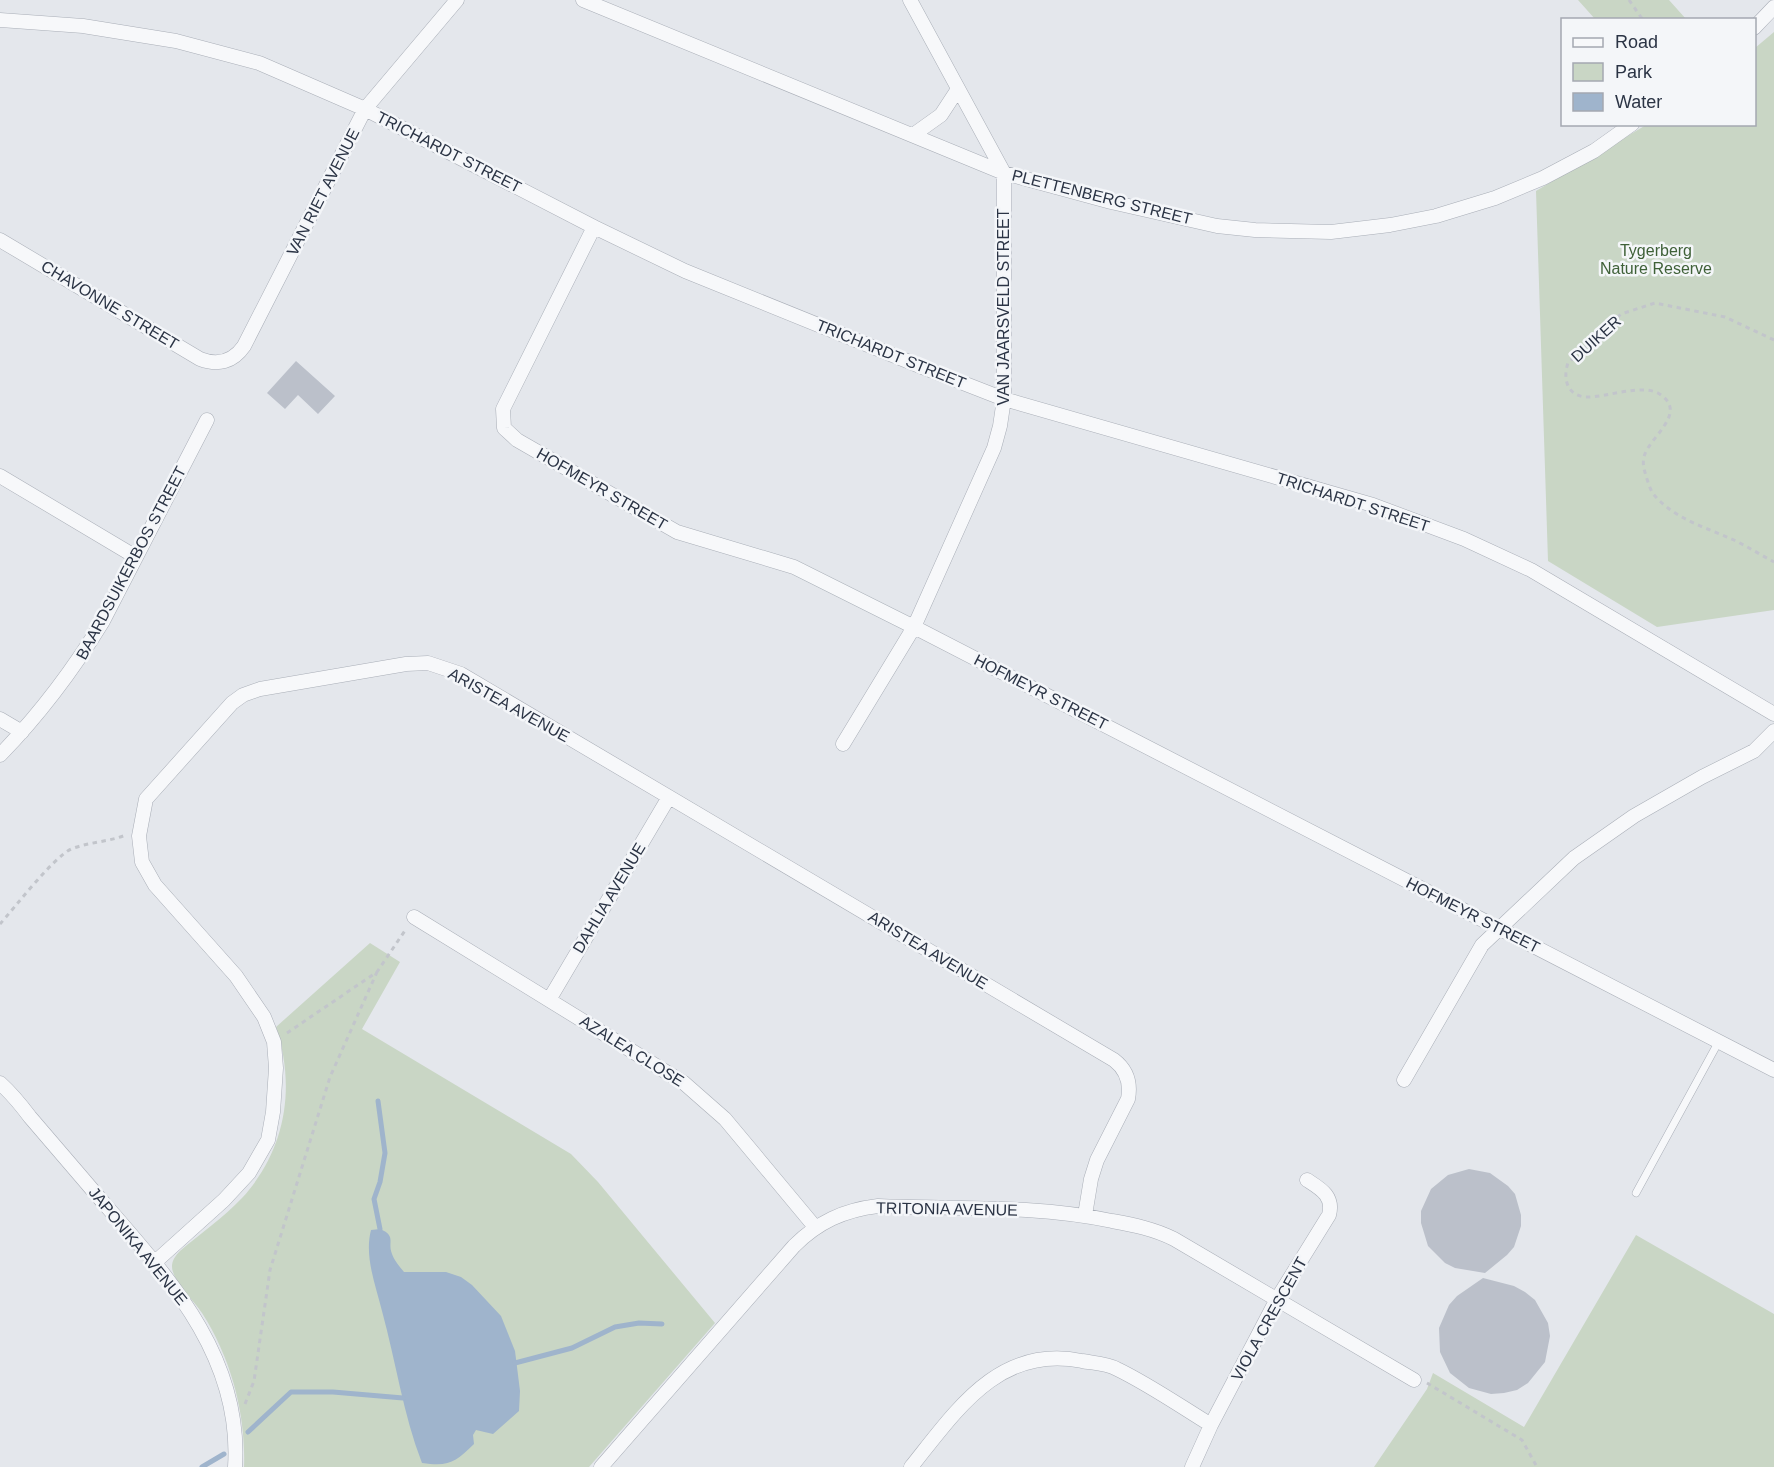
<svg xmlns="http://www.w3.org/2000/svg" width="1774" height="1467" font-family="Helvetica,sans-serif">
  <rect width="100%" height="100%" fill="#e4e7ec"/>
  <path fill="#c9d6c5" d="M1578 0H1669L1686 19H1595Z
    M1774 32V610L1657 627 1548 561 1536 191 1646 125 1754 124 1755 48Z
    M370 943 400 962 362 1029 571 1154 598 1182 715 1323 589 1467H244C246 1414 231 1358 202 1313 194 1301 177 1285 173 1272 170 1264 174 1257 180 1251 200 1234 224 1217 242 1198 286 1150 296 1087 276 1027Z
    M1636 1235 1774 1314V1467H1374L1427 1389 1433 1373 1524 1427Z"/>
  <path fill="#9fb4cc" d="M380 1229C397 1236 387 1242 392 1254 394 1260 400 1267 404 1272H446L461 1277 472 1285 501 1316 515 1351 520 1391 519 1411 493 1434 476 1430 473 1435 474 1444C455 1462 450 1467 422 1463 403 1414 396 1362 382 1311 376 1286 364 1257 371 1230Z"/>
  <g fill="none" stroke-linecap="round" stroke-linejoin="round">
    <path stroke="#9fb4cc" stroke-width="5" d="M378 1101 385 1153 380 1182 374 1199 380 1229
      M515 1363 572 1348 615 1327 639 1323 662 1324
      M248 1432 291 1392H333L403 1398
      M202 1467 224 1454"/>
  </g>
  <path fill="#bbc0ca" d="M296 361 335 396 318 414 298 395 285 409 267 393Z
    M1469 1169 1490 1173 1508 1186 1515 1194 1521 1215V1226L1514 1247 1507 1255 1485 1273 1455 1268 1445 1263 1428 1246 1421 1223V1211L1431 1189 1448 1175Z
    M1483 1278 1514 1286 1525 1292 1535 1300 1548 1323 1550 1336 1545 1362 1528 1383 1517 1390 1504 1393 1491 1394 1469 1388 1450 1373 1440 1352 1439 1328 1449 1305 1457 1296Z"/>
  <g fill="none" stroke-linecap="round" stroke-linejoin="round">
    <defs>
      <path id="lane" d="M1636 1193 1719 1041"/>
      <path id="street" d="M583 0 1004 173 1111 202 1217 226 1255 230 1331 232 1390 225 1436 216 1495 198 1543 178 1594 151 1632 124
        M0 20 83 26 176 41 259 63 365 109 594 227 685 271 922 367 1004 399 1373 505 1464 539 1531 570 1774 714
        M1754 28 1774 7
        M913 135 941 115 958 89
        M594 227 503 409 504 428 517 440 677 532 794 567 914 627 1774 1070
        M0 240 200 359C218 366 233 362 244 346L365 109 457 0
        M0 476 136 557
        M0 719 22 732
        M843 744 914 627 994 448 1000 426 1004 399V173L910 0
        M0 755C40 714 73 670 103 621L207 420
        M414 917 684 1083 725 1119 815 1227
        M549 1000 669 797
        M1404 1080 1482 945 1574 858 1634 816 1702 777 1754 751 1774 731
        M0 1083C11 1093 21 1105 30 1117 48 1138 66 1159 84 1180 155 1264 243 1347 235 1467
        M154 1263 224 1200 249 1173 268 1140 273 1112 276 1068 274 1042 264 1017 236 976 155 885 142 862 139 836 146 799 232 703 243 695 260 689 406 664 428 663 461 674 1114 1060C1127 1070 1131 1083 1128 1099L1097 1160 1091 1179 1085 1215
        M601 1467 794 1246C818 1222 844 1210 878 1206 956 1209 1036 1205 1112 1221 1134 1225 1154 1229 1174 1239L1414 1380
        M911 1467C956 1411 999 1344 1082 1361 1093 1363 1107 1363 1117 1369 1150 1385 1180 1406 1211 1425
        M1192 1467 1211 1425 1277 1299 1329 1215C1334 1196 1321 1189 1307 1180"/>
    </defs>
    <use href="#lane" stroke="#a9aeb7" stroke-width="8"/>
    <use href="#street" stroke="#a9aeb7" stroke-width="15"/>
    <path stroke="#c2c5cb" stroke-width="3" stroke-dasharray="4.5 4.5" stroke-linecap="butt" d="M1629 0 1643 20
      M1774 340 1725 317 1655 303 1621 314 1568 363C1563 377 1566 395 1585 397 1606 398 1644 382 1661 395 1688 414 1648 438 1644 457 1642 465 1645 472 1647 479 1649 485 1651 492 1655 496 1675 519 1707 528 1734 540 1748 547 1761 555 1774 562
      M0 924C16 906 53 858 71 849 89 842 108 842 126 835
      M287 1033 377 972 406 929
      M1427 1383 1522 1440 1537 1467
      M245 1404 254 1381 270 1270 330 1077 377 972"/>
    <use href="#lane" stroke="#f7f8fa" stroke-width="7"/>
    <use href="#street" stroke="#f7f8fa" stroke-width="14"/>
  </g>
  <g text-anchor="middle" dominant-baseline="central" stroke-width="5" stroke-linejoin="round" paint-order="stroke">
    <g font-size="16" fill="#2b3445" stroke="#f4f6f9">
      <text transform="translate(449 152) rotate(27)">TRICHARDT STREET</text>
      <text transform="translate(323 192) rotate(-63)">VAN RIET AVENUE</text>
      <text transform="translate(1102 197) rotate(14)">PLETTENBERG STREET</text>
      <text transform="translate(110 305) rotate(31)">CHAVONNE STREET</text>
      <text transform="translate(1003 307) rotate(-90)">VAN JAARSVELD STREET</text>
      <text transform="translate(1596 339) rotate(-42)">DUIKER</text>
      <text transform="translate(891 354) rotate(22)">TRICHARDT STREET</text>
      <text transform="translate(602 489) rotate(30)">HOFMEYR STREET</text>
      <text transform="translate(1353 502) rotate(18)">TRICHARDT STREET</text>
      <text transform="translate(131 563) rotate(-62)">BAARDSUIKERBOS STREET</text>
      <text transform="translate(1041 692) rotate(27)">HOFMEYR STREET</text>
      <text transform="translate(509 705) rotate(29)">ARISTEA AVENUE</text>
      <text transform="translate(609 898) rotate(-59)">DAHLIA AVENUE</text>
      <text transform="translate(1473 915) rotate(27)">HOFMEYR STREET</text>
      <text transform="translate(928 950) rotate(31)">ARISTEA AVENUE</text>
      <text transform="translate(632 1051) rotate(32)">AZALEA CLOSE</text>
      <text transform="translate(947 1209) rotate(1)">TRITONIA AVENUE</text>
      <text transform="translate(138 1246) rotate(51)">JAPONIKA AVENUE</text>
      <text transform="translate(1269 1319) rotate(-61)">VIOLA CRESCENT</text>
    </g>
    <g font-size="16" fill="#3f6138" stroke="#f4f6f9">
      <text x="1656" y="250">Tygerberg<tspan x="1656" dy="18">Nature Reserve</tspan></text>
    </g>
  </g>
  <rect x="1561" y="18" width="195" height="108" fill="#f4f6f9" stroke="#a4a8b1" stroke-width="1.5"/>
  <rect x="1573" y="38" width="30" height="9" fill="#f7f8fa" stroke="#a4a8b1" stroke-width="1.5"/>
  <text x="1615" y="48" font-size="18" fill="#2b3445">Road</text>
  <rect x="1573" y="63" width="30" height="18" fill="#c9d6c5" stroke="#a4a8b1" stroke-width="1.5"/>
  <text x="1615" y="78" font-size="18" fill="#2b3445">Park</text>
  <rect x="1573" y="93" width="30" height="18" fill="#9fb4cc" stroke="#a4a8b1" stroke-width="1.5"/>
  <text x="1615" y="108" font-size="18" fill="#2b3445">Water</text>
</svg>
